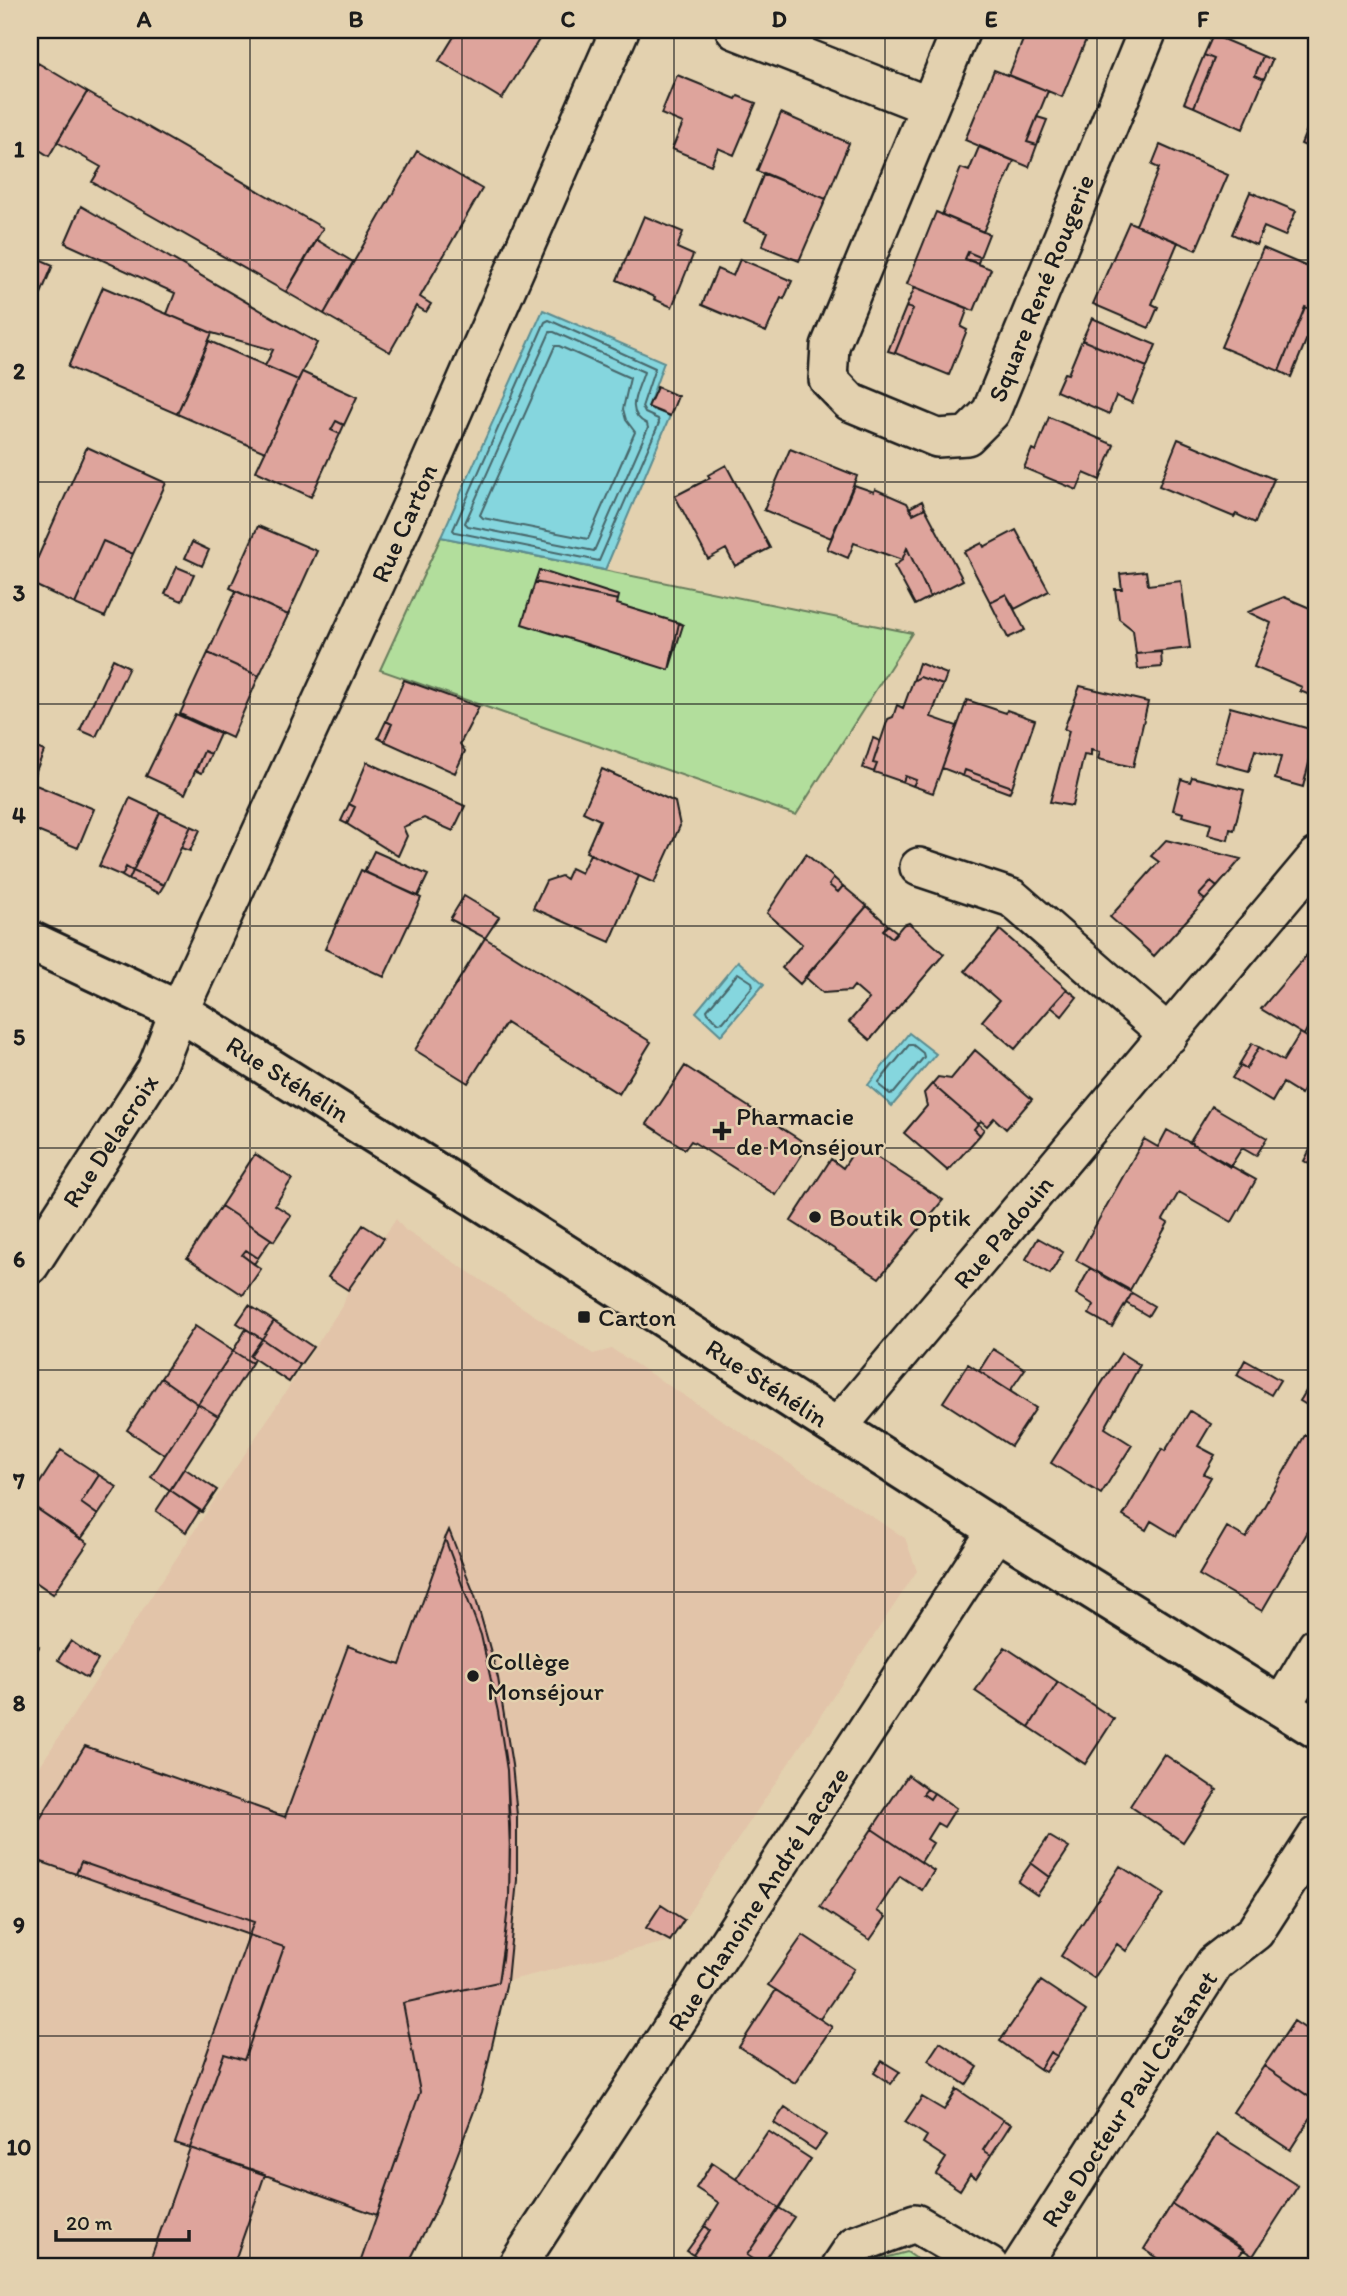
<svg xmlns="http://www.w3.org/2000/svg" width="1347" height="2296" font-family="Itim,sans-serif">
  <rect width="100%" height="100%" fill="#e3d1af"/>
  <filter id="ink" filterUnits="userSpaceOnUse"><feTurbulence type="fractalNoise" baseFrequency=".0143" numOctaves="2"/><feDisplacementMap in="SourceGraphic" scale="14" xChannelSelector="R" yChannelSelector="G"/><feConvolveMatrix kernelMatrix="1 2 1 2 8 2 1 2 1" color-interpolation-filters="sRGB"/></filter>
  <g filter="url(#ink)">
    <path fill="#e2c4a9" d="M396 1219 405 1230 593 1354 612 1349 905 1538 917 1571 670 1941 507 1981 481 2093 438 2205 407 2266H30V1781L344 1303 348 1290Z"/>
    <path fill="#b2de9c" stroke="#677d5c" stroke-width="2" d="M441 537 912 633 796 815 380 670Z
      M907 2252 927 2266H858L859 2265Z"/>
    <path fill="#85d6de" stroke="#5b8c90" stroke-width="2" d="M543 310 664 362 648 407 670 416 605 570 441 537Z
      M738 961 764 984 721 1035 696 1012Z
      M909 1033 936 1054 892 1106 868 1085Z"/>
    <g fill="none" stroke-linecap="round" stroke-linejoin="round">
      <path stroke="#46666a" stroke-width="2" d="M549 320 655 368 642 407 645 413 658 419 659 423 599 561 455 532 453 530 545 322Z
        M550 332H554L644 372C638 392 623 412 647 424L648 428 594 551 468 526 465 523Z
        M555 346H559L630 378 623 409 626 420 635 432 588 539 483 518 480 515Z
        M738 973 752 982 753 986 723 1022 719 1023 708 1013 707 1010Z
        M909 1045H913L923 1053 924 1057 894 1093 890 1094 880 1086 879 1082Z"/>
    </g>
    <path fill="#dea49c" stroke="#1c1c1c" stroke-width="2" d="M458 30H545L502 99 439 61Z
      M1027 30H1090L1062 97 1009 75Z
      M1213 35 1263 56 1255 75 1264 79 1243 129 1194 107 1214 59 1204 55Z
      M1204 55 1214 59 1194 107 1184 103Z
      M1263 56 1272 60 1264 79 1255 75Z
      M38 63 87 92 49 156 30 144V77Z
      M994 70 1048 91 1027 142 1037 145 1029 167 965 140Z
      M677 75 736 99 738 96 756 103 734 155 718 148 711 165 672 149 683 123 661 114Z
      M87 92 323 228 286 292 92 182 101 167 57 142Z
      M1317 105V151L1301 144Z
      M781 113 849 143 826 199 757 171Z
      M1037 117 1047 120 1037 145 1027 142Z
      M1160 145 1228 175 1196 250 1136 225 1159 168 1152 165Z
      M979 147 1014 161 983 232 942 215 961 168 969 171Z
      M417 151 482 189 420 297 431 304 426 312 416 306 390 352 324 314Z
      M764 173 826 199 799 261 762 246 768 232 744 222Z
      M1250 192 1296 211 1285 236 1264 227 1256 245 1232 234Z
      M81 206 317 343 298 380 265 366 273 350 212 333 167 314 175 293 65 243Z
      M936 212 989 234 980 257 968 252 965 259 991 269 974 311 907 284Z
      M644 216 683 232 677 248 693 255 672 307 654 299 655 297 617 280Z
      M1129 222 1178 242 1152 304 1158 307 1149 328 1093 304Z
      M317 240 353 262 324 314 286 292Z
      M1263 248 1317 271V312L1305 307 1279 371 1221 347Z
      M968 252 980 257 978 263 965 259Z
      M30 255 53 265 30 320Z
      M740 259 792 281 784 299 781 298 766 332 702 305 717 269 733 276Z
      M103 287 212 333 177 414 68 367Z
      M915 287 968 308 961 327 967 330 949 375 895 353 913 309 906 307Z
      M906 307 913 309 895 353 888 351Z
      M1305 307 1317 312V314L1291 377 1279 371Z
      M1092 318 1156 345 1147 367 1082 340Z
      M1082 340 1147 367 1132 403 1116 396 1109 414 1056 391 1064 373 1068 374Z
      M209 341 298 380 265 452 177 414Z
      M302 372 357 397 344 425 336 421 331 430 340 434 311 497 256 471Z
      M657 387 678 396 670 416 648 407Z
      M1049 417 1114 445 1100 480 1084 473 1077 490 1024 468 1032 449 1036 451Z
      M336 421 344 425 340 434 331 430Z
      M1178 439 1274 479 1255 523 1236 514 1234 517 1159 486Z
      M87 447 166 483 133 554 103 541 75 604 30 583V575Z
      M790 449 857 476 831 538 764 510Z
      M726 465 770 548 735 566 726 549 708 559 675 496 710 478 708 475Z
      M854 485 874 492 875 489 907 503 913 514 925 508 963 580 930 597 907 548 902 560 854 543 848 558 827 549Z
      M922 501 925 508 913 514 909 508Z
      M258 526 317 551 288 615 230 588Z
      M1016 530 1049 591 1015 609 1006 594 990 602 964 552 982 543 984 547Z
      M103 541 133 554 105 617 75 604Z
      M192 542 209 550 202 566 185 558Z
      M907 548 930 597 915 605 894 566 902 560Z
      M177 567 194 574 182 601 165 594Z
      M539 570 619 596 618 600 535 582Z
      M1146 571 1148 585 1181 581 1190 648 1136 654 1133 630 1119 619 1115 589H1122L1120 574Z
      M535 582 618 600 617 604 679 623 669 670 522 624Z
      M236 591 288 615 259 676 208 653Z
      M1006 594 1025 630 1008 638 990 602Z
      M1284 597 1317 611V627L1314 634 1317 640V698L1300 691 1302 687 1254 667 1271 623 1248 612Z
      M679 623 683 625 669 670Z
      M1161 652 1162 667 1138 669 1136 654Z
      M208 653 259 676 232 738 180 714Z
      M113 659 129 667 96 737 80 730Z
      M919 663 947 674 943 685 920 677 913 681Z
      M920 677 943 685 931 717 957 726 933 793 913 786 916 780 905 776 903 782 874 772 877 764 873 763 888 719 893 717 897 705 903 708 913 681Z
      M404 680 479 707 460 744 465 751 455 773 384 741 392 724 386 721Z
      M1080 686 1148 702 1133 767 1098 759 1100 752 1091 750V756L1084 755 1072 806 1050 802 1069 731 1064 729Z
      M967 700 1006 713 1007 710 1035 720 1012 787 965 770 963 776 942 768Z
      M1230 707 1317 731 1303 787 1275 779 1281 757 1255 750 1249 771 1215 762Z
      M176 714 220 734 211 754 204 751 185 794 146 776Z
      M386 721 392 724 384 741 378 738Z
      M873 738 880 741 873 763 877 764 874 772 863 768Z
      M30 745 44 751 30 786Z
      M204 751 211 754 202 773 196 771Z
      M367 762 465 806 453 831 424 818 403 827 407 836 398 856 347 824 355 807 349 804Z
      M602 769 675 802 680 826 654 883 586 852 600 820 583 812Z
      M965 770 1012 787 1009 793 963 776Z
      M905 776 916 780 913 786 903 782Z
      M1192 777 1244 790 1234 830 1230 829 1228 840 1208 835 1211 824 1182 816 1183 813 1173 810 1181 779 1190 782Z
      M31 783 94 809 78 848 30 828Z
      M130 798 160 812 133 871 126 867 122 876 99 866Z
      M349 804 355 807 347 824 341 821Z
      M160 812 191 826 164 885 133 871Z
      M191 826 200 830 190 851 181 848Z
      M1166 840 1241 859 1217 887 1211 882 1199 895 1205 900 1154 956 1110 917 1159 862 1151 856Z
      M374 851 428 875 418 896 364 872Z
      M590 854 639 876 610 942 533 908 546 881 561 876 566 879 571 868 581 873Z
      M806 854 834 878 829 885 838 892 843 886 867 906 800 984 782 968 802 944 767 913Z
      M126 867 133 871 129 880 122 876Z
      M361 870 421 898 384 977 325 949Z
      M133 871 164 885 159 893 129 880Z
      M834 878 843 886 838 892 829 885Z
      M1211 882 1217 887 1205 900 1199 895Z
      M464 896 499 917 485 938 450 919Z
      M867 906 888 925 883 930 892 938 903 925 909 923 944 954 870 1040 849 1022 869 999 854 986 850 991 823 993 805 977Z
      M888 925 897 932 892 938 883 930Z
      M1000 930 1067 989 1015 1049 982 1021 999 1001 965 971Z
      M485 938 651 1042 619 1094 506 1023 468 1083 415 1050Z
      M1317 943V1010L1304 1035 1261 1009Z
      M1067 989 1077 997 1062 1016 1051 1007Z
      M1300 1033 1317 1043V1063L1301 1094 1283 1083 1272 1102 1232 1078 1240 1066 1246 1069 1259 1047 1283 1061Z
      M1252 1043 1259 1047 1246 1069 1239 1065Z
      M975 1050 1032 1099 1006 1129 994 1118 987 1126 981 1121 978 1124 932 1084 938 1077 951 1079Z
      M685 1066 808 1145 776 1195 695 1143 691 1141 685 1149 647 1124Z
      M932 1084 978 1124 974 1129 980 1135 948 1171 904 1133 927 1106 924 1093Z
      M1212 1106 1267 1138 1256 1156 1242 1148 1230 1167 1190 1142Z
      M978 1124 984 1129 980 1135 974 1129Z
      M1167 1130 1256 1180 1232 1222 1179 1192 1163 1220 1168 1223 1130 1290 1076 1260 1144 1139 1158 1147Z
      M1317 1137V1169L1304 1161Z
      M858 1145 943 1200 879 1278 791 1221 831 1159 843 1168Z
      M255 1154 292 1179 275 1205 291 1215 274 1241 221 1206Z
      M221 1206 271 1239 258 1258 246 1250 242 1255 261 1269 243 1295 187 1258Z
      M363 1225 384 1238 348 1290 328 1277Z
      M1038 1238 1063 1252 1050 1274 1026 1259Z
      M246 1250 258 1258 254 1264 242 1255Z
      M1090 1268 1132 1293 1112 1327 1089 1314 1094 1305 1076 1294Z
      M1132 1293 1154 1306 1148 1316 1126 1303Z
      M249 1305 274 1321 262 1339 237 1323Z
      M274 1321 313 1347 300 1365 262 1339Z
      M195 1326 233 1351 198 1404 161 1378Z
      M246 1329 262 1339 250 1356 254 1359 252 1363 233 1351Z
      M262 1339 300 1365 289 1382 250 1356Z
      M993 1349 1025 1369 1010 1391 979 1371Z
      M233 1351 252 1363 218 1416 198 1404Z
      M1121 1353 1140 1365 1105 1428 1132 1445 1101 1494 1051 1463Z
      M1245 1360 1280 1380 1271 1395 1237 1375Z
      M968 1364 1036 1408 1011 1446 943 1402Z
      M1317 1373V1411L1300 1401Z
      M161 1378 198 1404 165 1455 127 1430Z
      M198 1404 218 1416 170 1490 151 1477Z
      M1190 1411 1211 1424 1198 1446 1215 1455 1204 1474 1211 1477 1176 1536 1151 1521 1146 1530 1123 1516 1162 1449 1165 1451Z
      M1305 1435 1317 1442V1516L1262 1611 1199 1575 1227 1527 1246 1538Z
      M61 1450 99 1475 81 1503 98 1515 81 1539 30 1504V1498Z
      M184 1468 217 1490 202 1512 170 1490Z
      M99 1475 117 1487 98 1515 81 1503Z
      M170 1490 200 1510 186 1532 156 1511Z
      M30 1504 88 1543 53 1594 30 1578Z
      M449 1530 475 1596 487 1638 498 1678 512 1765 517 1815V1880L507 1981 481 2093 438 2205 407 2266H359L420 2092 403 2003 498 1982 502 1959 509 1898 510 1851 507 1770 498 1712 481 1635 445 1539Z
      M445 1539 481 1635 498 1712 507 1770 510 1825 509 1898 505 1934 498 1982 403 2003 420 2092 377 2215 190 2148 224 2054 244 2060 284 1947 249 1935 254 1922 81 1862 76 1874 30 1858V1835L85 1746 285 1817 348 1646 400 1665Z
      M30 1641 39 1647 30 1662Z
      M71 1641 98 1660 87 1678 58 1660Z
      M1005 1647 1058 1682 1029 1727 975 1691Z
      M1058 1682 1114 1719 1085 1764 1029 1727Z
      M1164 1754 1217 1790 1183 1842 1130 1806Z
      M908 1775 927 1789 923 1794 930 1799 934 1793 956 1808 944 1827 937 1823 927 1839 933 1843 921 1862 872 1829Z
      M927 1789 934 1793 930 1799 923 1794Z
      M872 1829 934 1871 922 1890 900 1876 877 1911 886 1917 870 1940 820 1907Z
      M1049 1836 1069 1848 1050 1877 1031 1863Z
      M81 1862 254 1922 249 1935 76 1874Z
      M1031 1863 1050 1877 1037 1895 1018 1882Z
      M1120 1866 1164 1894 1126 1951 1117 1944 1094 1978 1061 1956Z
      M661 1905 684 1920 670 1941 646 1928Z
      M249 1935 284 1947 244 2060 224 2054 190 2148 175 2143Z
      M803 1935 854 1969 820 2019 768 1985Z
      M1041 1981 1086 2011 1057 2056 1050 2052 1040 2069 1000 2041Z
      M776 1990 832 2027 795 2083 739 2047Z
      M1294 2021 1317 2036V2102L1264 2066Z
      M940 2042 978 2067 966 2085 928 2060Z
      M1050 2052 1057 2056 1045 2072 1040 2069Z
      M882 2061 900 2072 891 2084 874 2073Z
      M1264 2066 1317 2102V2108L1290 2150 1233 2112Z
      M957 2089 1003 2120 983 2150 991 2155 976 2178 970 2174 960 2190 936 2174 946 2158 923 2143 927 2136 905 2122 922 2097 944 2110Z
      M785 2107 826 2135 815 2150 774 2123Z
      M1003 2120 1011 2124 991 2155 983 2150Z
      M768 2131 811 2159 779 2208 736 2179Z
      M1217 2134 1298 2186 1253 2256 1172 2204Z
      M190 2148 265 2174 233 2266H148Z
      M712 2163 779 2208 747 2255 761 2266H710L693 2255 710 2230 705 2226 719 2203 696 2188Z
      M1172 2204 1244 2249 1232 2266H1170L1144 2249Z
      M779 2208 794 2217 762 2265 747 2255Z
      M705 2226 710 2230 693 2255 687 2251Z"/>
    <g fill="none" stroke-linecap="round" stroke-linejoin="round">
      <defs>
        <path id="street" d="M735 30 929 106
          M961 30 830 346 828 379 850 402 937 438 967 436 991 412 1148 30
          M919 867 1012 898 1169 1035
          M30 1265 156 1070 179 1011 415 498 620 30
          M837 1428 1317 857
          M1281 1707 1317 1646
          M517 2266 997 1530
          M841 2266 855 2245 915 2223 989 2266
          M1021 2266 1215 1963 1255 1932 1317 1836"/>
        <path id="secondary" d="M30 941 179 1011 474 1196 997 1530 1317 1729"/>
      </defs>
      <use href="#street" stroke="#1c1c1c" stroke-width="42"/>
      <use href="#secondary" stroke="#1c1c1c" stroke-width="44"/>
      <use href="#street" stroke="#e3d1af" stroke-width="37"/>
      <use href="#secondary" stroke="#e3d1af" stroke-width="38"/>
    </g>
  </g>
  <path fill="none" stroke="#1c1c1c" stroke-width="2" stroke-opacity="0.55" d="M250 30V2266M462 30V2266M674 30V2266M885 30V2266M1097 30V2266M30 260H1317M30 482H1317M30 704H1317M30 926H1317M30 1148H1317M30 1370H1317M30 1592H1317M30 1814H1317M30 2036H1317"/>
  <g fill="#1c1c1c" stroke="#e3d1af" stroke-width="2.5">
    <path d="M718.5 1120.5h7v7h7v7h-7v7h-7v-7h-7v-7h7z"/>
    <circle cx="815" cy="1217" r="7"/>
    <rect x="577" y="1310" width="14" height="14" rx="3.5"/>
    <circle cx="473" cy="1676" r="7"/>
  </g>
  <g text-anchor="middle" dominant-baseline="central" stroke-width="5" stroke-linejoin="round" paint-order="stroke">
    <g font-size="26" fill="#1c1c1c" stroke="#e3d1af">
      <text transform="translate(1041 288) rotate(-68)">Square René Rougerie</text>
      <text transform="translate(404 523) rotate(-66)">Rue Carton</text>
      <text transform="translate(288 1079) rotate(32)">Rue Stéhélin</text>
      <text transform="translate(110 1141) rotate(-57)">Rue Delacroix</text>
      <text transform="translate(1003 1232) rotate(-50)">Rue Padouin</text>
      <text transform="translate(767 1383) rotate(33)">Rue Stéhélin</text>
      <text transform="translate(758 1899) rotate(-57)">Rue Chanoine André Lacaze</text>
      <text transform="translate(1129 2099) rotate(-57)">Rue Docteur Paul Castanet</text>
    </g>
    <g font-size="26" fill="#1c1c1c" stroke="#e3d1af" text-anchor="start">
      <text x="736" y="1116">Pharmacie<tspan x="736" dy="30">de Monséjour</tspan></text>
      <text x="829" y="1217">Boutik Optik</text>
      <text x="598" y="1317">Carton</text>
      <text x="487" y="1661">Collège<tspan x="487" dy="30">Monséjour</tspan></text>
    </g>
  </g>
  <rect width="1347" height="2296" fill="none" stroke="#e3d1af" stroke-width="77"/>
  <path d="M56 2230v10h133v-10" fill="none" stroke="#1c1c1c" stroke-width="3.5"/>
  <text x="66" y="2230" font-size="21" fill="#1c1c1c" stroke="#e3d1af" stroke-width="5" paint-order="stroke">20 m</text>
  <rect x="38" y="38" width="1270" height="2220" fill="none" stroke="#1c1c1c" stroke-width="2.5"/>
  <g font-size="23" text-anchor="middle" font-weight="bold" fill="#1c1c1c">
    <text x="144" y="27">A</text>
    <text x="356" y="27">B</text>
    <text x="568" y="27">C</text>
    <text x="779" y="27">D</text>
    <text x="991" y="27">E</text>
    <text x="1203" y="27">F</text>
    <text x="19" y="157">1</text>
    <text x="19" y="379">2</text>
    <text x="19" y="601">3</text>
    <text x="19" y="823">4</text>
    <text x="19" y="1045">5</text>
    <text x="19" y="1267">6</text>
    <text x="19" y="1489">7</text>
    <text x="19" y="1711">8</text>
    <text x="19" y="1933">9</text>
    <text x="19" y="2155">10</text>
  </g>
</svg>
